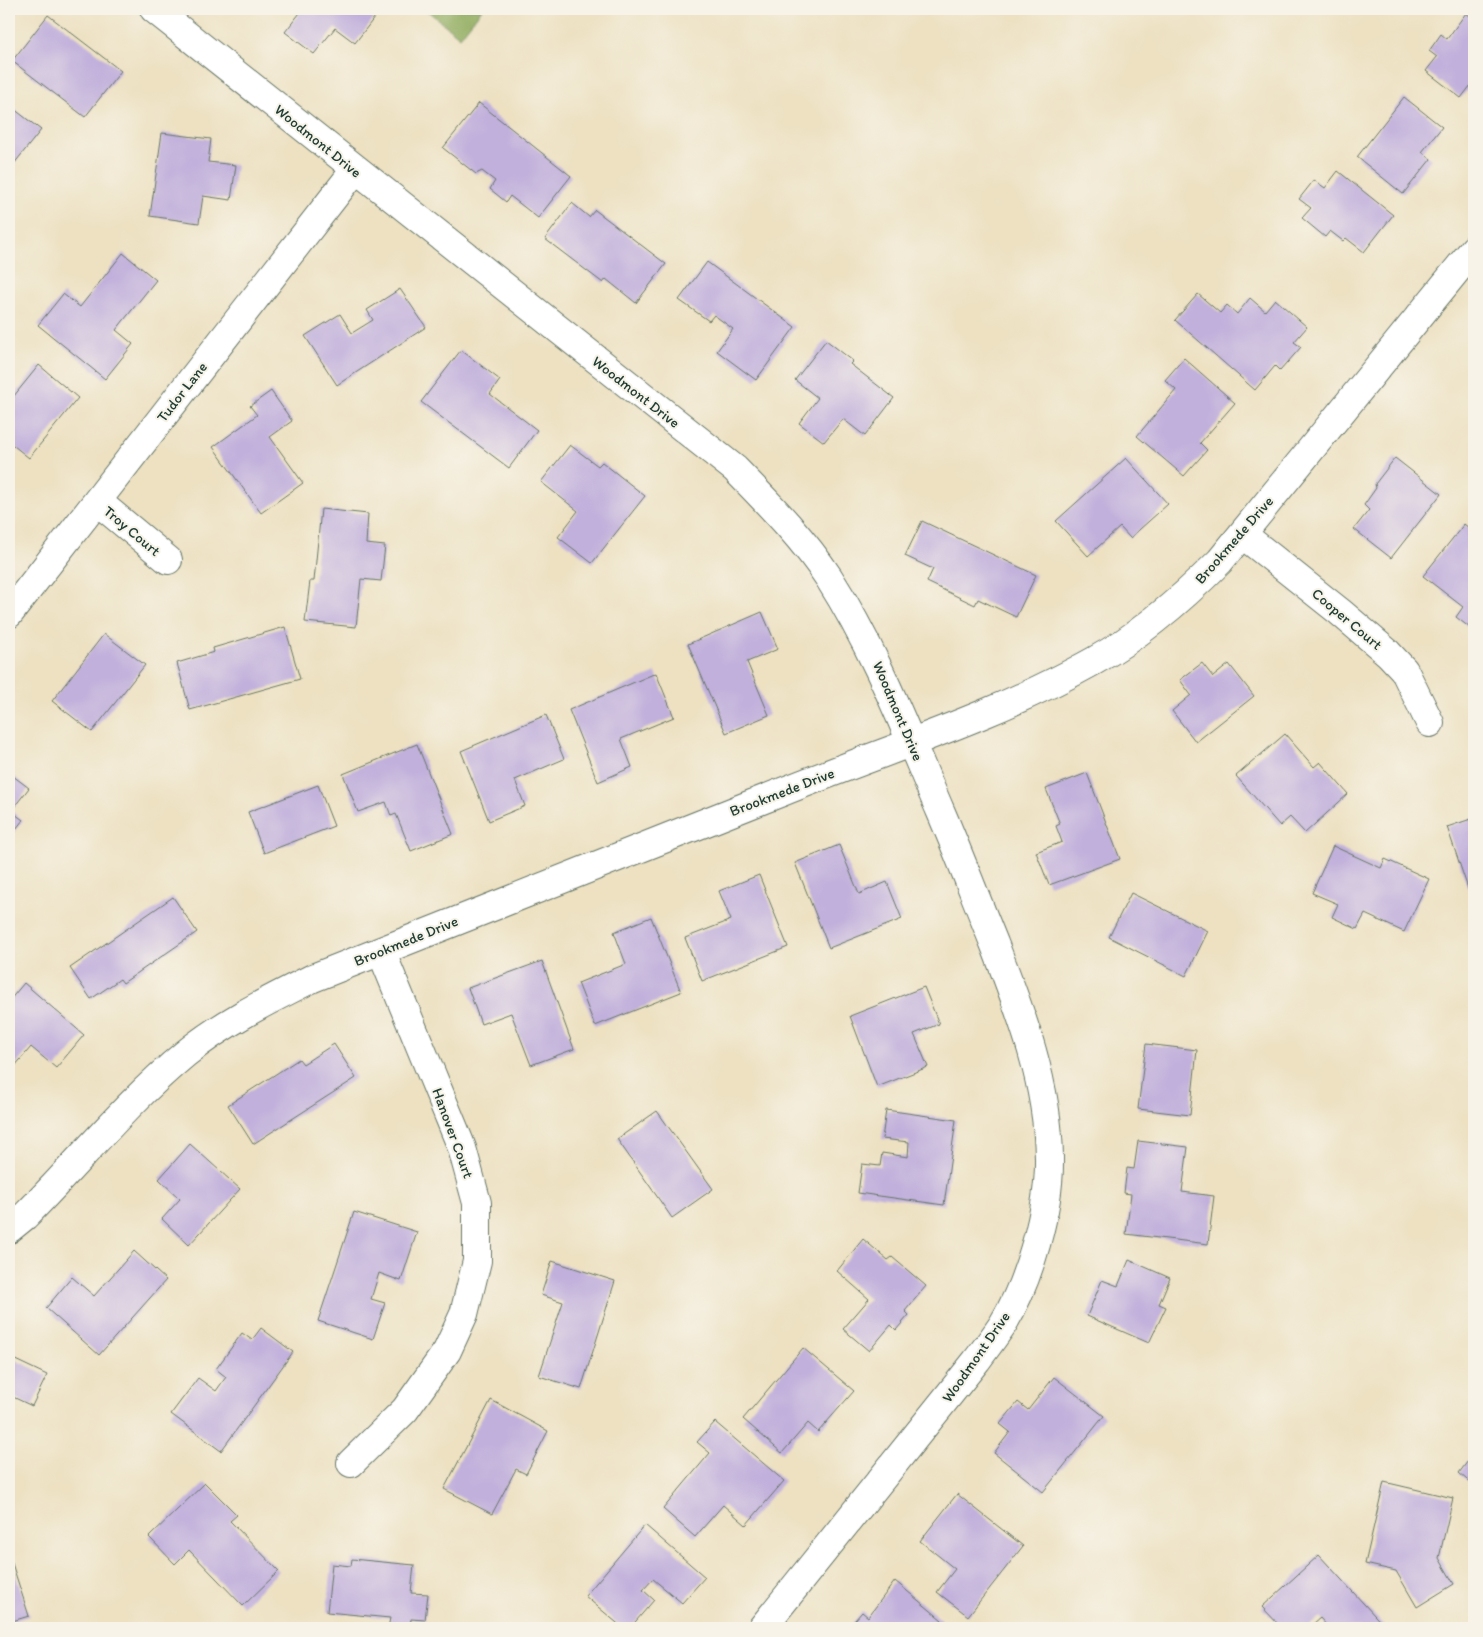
<svg xmlns="http://www.w3.org/2000/svg" width="1483" height="1637" font-family="Itim,sans-serif">
  <rect width="100%" height="100%" fill="#f7f3e8"/>
  <filter id="ink" filterUnits="userSpaceOnUse"><feTurbulence type="fractalNoise" baseFrequency=".02" numOctaves="2"/><feDisplacementMap in="SourceGraphic" scale="10" xChannelSelector="R" yChannelSelector="G"/><feConvolveMatrix kernelMatrix="1 2 1 2 8 2 1 2 1" color-interpolation-filters="sRGB"/></filter>
  <filter id="wash" filterUnits="userSpaceOnUse"><feTurbulence type="fractalNoise" baseFrequency=".0096" numOctaves="4" result="noise"/><feDisplacementMap in="SourceGraphic" scale="20" xChannelSelector="R" yChannelSelector="G"/><feGaussianBlur stdDeviation="1.12" result="paint"/><feColorMatrix in="noise" values="0 0 0 0 0 0 0 0 0 0 0 0 0 0 0 0 0 1.4 0 .05"/><feComposite in="paint" operator="in"/></filter>
  <g filter="url(#wash)">
    <rect width="100%" height="100%" fill="#ede1c2"/>
    <path fill="#90ac5e" stroke="#587449" d="M425 9H482L460 37Z"/>
    <g id="blocks">
      <path fill="#c1b0dc" d="M303 9H381L355 43 335 28 314 54 285 32Z
        M1466 13 1474 19V81L1461 98 1426 71 1437 57 1429 51 1441 34 1447 39Z
        M48 15 121 71 85 117 12 61Z
        M1404 97 1442 127 1422 152 1431 159 1403 194 1357 157Z
        M479 103 571 176 538 218 510 196 506 202 490 189 495 181 482 171 476 174 443 148Z
        M9 105 41 130 9 170Z
        M162 133 211 139 208 162 236 165 231 200 203 196 199 223 150 216Z
        M1338 171 1393 215 1364 252 1346 238 1343 241 1330 231 1325 237 1302 218 1311 208 1299 199 1314 180 1325 188Z
        M572 203 589 217 595 210 666 264 636 303 606 279 603 283 545 239Z
        M123 253 156 280 116 330 133 344 105 379 38 325 63 294 80 307Z
        M707 262 795 327 756 380 717 351 733 329 714 315 709 321 679 300Z
        M400 289 426 327 337 385 305 336 340 314 352 333 373 320 367 310Z
        M1198 294 1220 313 1227 305 1237 314 1250 298 1265 311 1275 299 1307 327 1294 342 1301 347 1280 371 1275 366 1255 390 1175 320Z
        M826 340 853 361 850 364 894 398 865 436 843 419 824 442 799 423 818 398 795 380Z
        M461 350 500 380 490 394 537 430 509 468 421 402Z
        M1184 358 1235 403 1200 443 1207 450 1184 476 1137 436 1176 390 1165 380Z
        M39 365 78 398 29 458 9 442V402Z
        M271 391 292 421 270 437 303 483 261 513 213 447 257 415 250 406Z
        M570 445 598 466 602 462 645 496 592 563 558 537 578 511 541 482Z
        M1126 458 1168 504 1130 538 1120 527 1088 556 1056 521Z
        M1395 458 1441 494 1391 558 1354 529 1369 510 1364 505 1376 488 1375 484Z
        M321 509 368 514 366 544 385 546 381 581 361 579 356 627 305 622 310 581H314Z
        M922 521 1036 575 1016 617 978 599 975 605 927 582 933 569 905 556Z
        M1464 524 1474 532V631L1456 617 1463 607 1423 576Z
        M762 612 778 649 747 662 769 715 726 733 688 644Z
        M285 627 300 679 190 710 177 663 214 652 213 648Z
        M104 634 145 665 92 732 52 701Z
        M1202 663 1213 677 1229 664 1254 696 1196 742 1172 711 1191 695 1180 680Z
        M656 673 674 717 621 739 632 767 598 782 569 710Z
        M546 715 564 759 515 780 525 806 489 821 461 751Z
        M1285 734 1314 767 1320 762 1348 794 1305 833 1290 817 1280 826 1236 776Z
        M417 744 453 834 411 851 396 814 391 816 386 802 358 812 343 774Z
        M9 773 29 788 11 811 23 820 9 838Z
        M1087 773 1120 859 1049 885 1036 852 1062 842 1056 826 1060 824 1046 789Z
        M318 785 334 826 264 853 248 812Z
        M1474 818V906L1447 827Z
        M839 845 859 894 887 882 902 919 829 948 795 863Z
        M1333 846 1381 868 1385 859 1429 879 1404 932 1365 914 1357 929 1332 917 1338 904 1312 893Z
        M759 875 788 947 702 981 685 938 731 920 719 891Z
        M1131 893 1208 931 1186 976 1109 937Z
        M173 897 197 932 123 983 120 979 91 999 70 968Z
        M651 917 681 992 595 1026 578 983 626 964 614 932Z
        M542 961 574 1049 531 1065 511 1013 481 1024 468 988Z
        M24 983 84 1035 56 1068 31 1047 9 1073V1001Z
        M924 987 939 1024 914 1034 928 1067 877 1087 850 1016Z
        M334 1044 356 1078 253 1144 228 1105 299 1059 303 1064Z
        M1146 1044 1197 1050 1190 1115 1138 1109Z
        M886 1110 956 1120 944 1205 858 1193 862 1164 880 1166 882 1153 908 1157 909 1142 882 1139Z
        M657 1111 713 1189 672 1218 617 1139Z
        M1138 1141 1188 1147 1182 1192 1214 1196 1208 1244 1126 1234 1131 1194 1124 1193 1127 1168 1134 1169Z
        M190 1144 240 1189 189 1245 162 1219 180 1199 159 1179Z
        M354 1212 417 1232 401 1281 379 1273 371 1299 385 1303 373 1339 318 1321Z
        M863 1239 888 1260 892 1257 926 1286 905 1311 909 1315 896 1330 891 1325 869 1351 843 1329 869 1299 837 1271Z
        M134 1251 166 1280 99 1355 46 1308 72 1277 94 1296Z
        M1129 1260 1170 1278 1159 1304 1166 1307 1149 1343 1087 1316 1102 1280 1118 1286Z
        M552 1261 615 1281 581 1389 539 1376 563 1302 541 1295Z
        M261 1328 293 1352 221 1451 171 1414 198 1378 216 1391 226 1377 216 1369 242 1333 252 1340Z
        M803 1348 854 1391 818 1432 808 1423 782 1453 743 1419Z
        M9 1357 47 1375 32 1406 13 1397 9 1405Z
        M1054 1377 1104 1416 1043 1492 994 1453 1010 1432 1000 1424 1018 1402 1028 1410Z
        M491 1400 548 1431 526 1474 516 1469 492 1514 444 1489Z
        M715 1422 784 1481 746 1525 723 1505 695 1537 663 1509 710 1453 697 1442Z
        M1474 1453V1486L1459 1473Z
        M1384 1482 1453 1498 1439 1558 1454 1584 1417 1607 1396 1571 1365 1564Z
        M205 1483 237 1515 230 1521 279 1571 243 1606 189 1550 175 1564 149 1537Z
        M957 1494 1023 1546 968 1616 937 1592 955 1569 920 1541Z
        M645 1525 705 1577 682 1603 653 1579 643 1590 654 1600 630 1628H623L585 1596Z
        M9 1554 29 1616 9 1622Z
        M1319 1555 1386 1628H1329L1320 1618 1308 1628H1282L1262 1607Z
        M352 1559 414 1565 411 1593 428 1594 425 1620 411 1619 410 1628H388L390 1618 327 1612 332 1564 351 1566Z
        M895 1581 942 1620 936 1628H848L862 1612 868 1617Z"/>
    </g>
  </g>
  <g filter="url(#ink)">
    <use href="#blocks" fill-opacity="0" stroke="#677666" stroke-width="1"/>
    <g fill="none" stroke-linecap="round" stroke-linejoin="round">
      <defs>
        <path id="minor" d="M154 9 735 469C768 503 803 538 829 578 876 652 905 729 940 810 959 854 976 899 994 943 1021 1013 1048 1082 1049 1158 1050 1208 1029 1281 1003 1324 995 1336 986 1348 977 1360L762 1628
          M97 501 168 560
          M1242 534 1340 612 1388 653 1404 670 1430 723
          M9 614 355 170
          M9 1229 25 1216C78 1163 127 1102 185 1054 224 1022 269 1000 313 978 469 916 626 854 782 792 886 750 996 716 1094 661 1141 635 1182 599 1220 561L1474 249
          M351 1463 405 1410 447 1351 464 1314 477 1261V1203L462 1148 381 951"/>
      </defs>
      <use href="#minor" stroke="#677666" stroke-width="30"/>
      <use href="#minor" stroke="#fff" stroke-width="28"/>
    </g>
  </g>
  <g text-anchor="middle" dominant-baseline="central" stroke-width="4" stroke-linejoin="round" paint-order="stroke">
    <g font-size="15" fill="#1f3d34" stroke="#f7f3e8">
      <text transform="translate(318 141) rotate(39)">Woodmont Drive</text>
      <text transform="translate(182 392) rotate(-52)">Tudor Lane</text>
      <text transform="translate(636 392) rotate(38)">Woodmont Drive</text>
      <text transform="translate(132 531) rotate(40)">Troy Court</text>
      <text transform="translate(1234 540) rotate(-49)">Brookmede Drive</text>
      <text transform="translate(1347 619) rotate(40)">Cooper Court</text>
      <text transform="translate(898 711) rotate(67)">Woodmont Drive</text>
      <text transform="translate(782 792) rotate(-21)">Brookmede Drive</text>
      <text transform="translate(406 941) rotate(-22)">Brookmede Drive</text>
      <text transform="translate(453 1133) rotate(70)">Hanover Court</text>
      <text transform="translate(976 1357) rotate(-55)">Woodmont Drive</text>
    </g>
  </g>
  <rect width="1483" height="1637" fill="none" stroke="#f7f3e8" stroke-width="30"/>
</svg>
